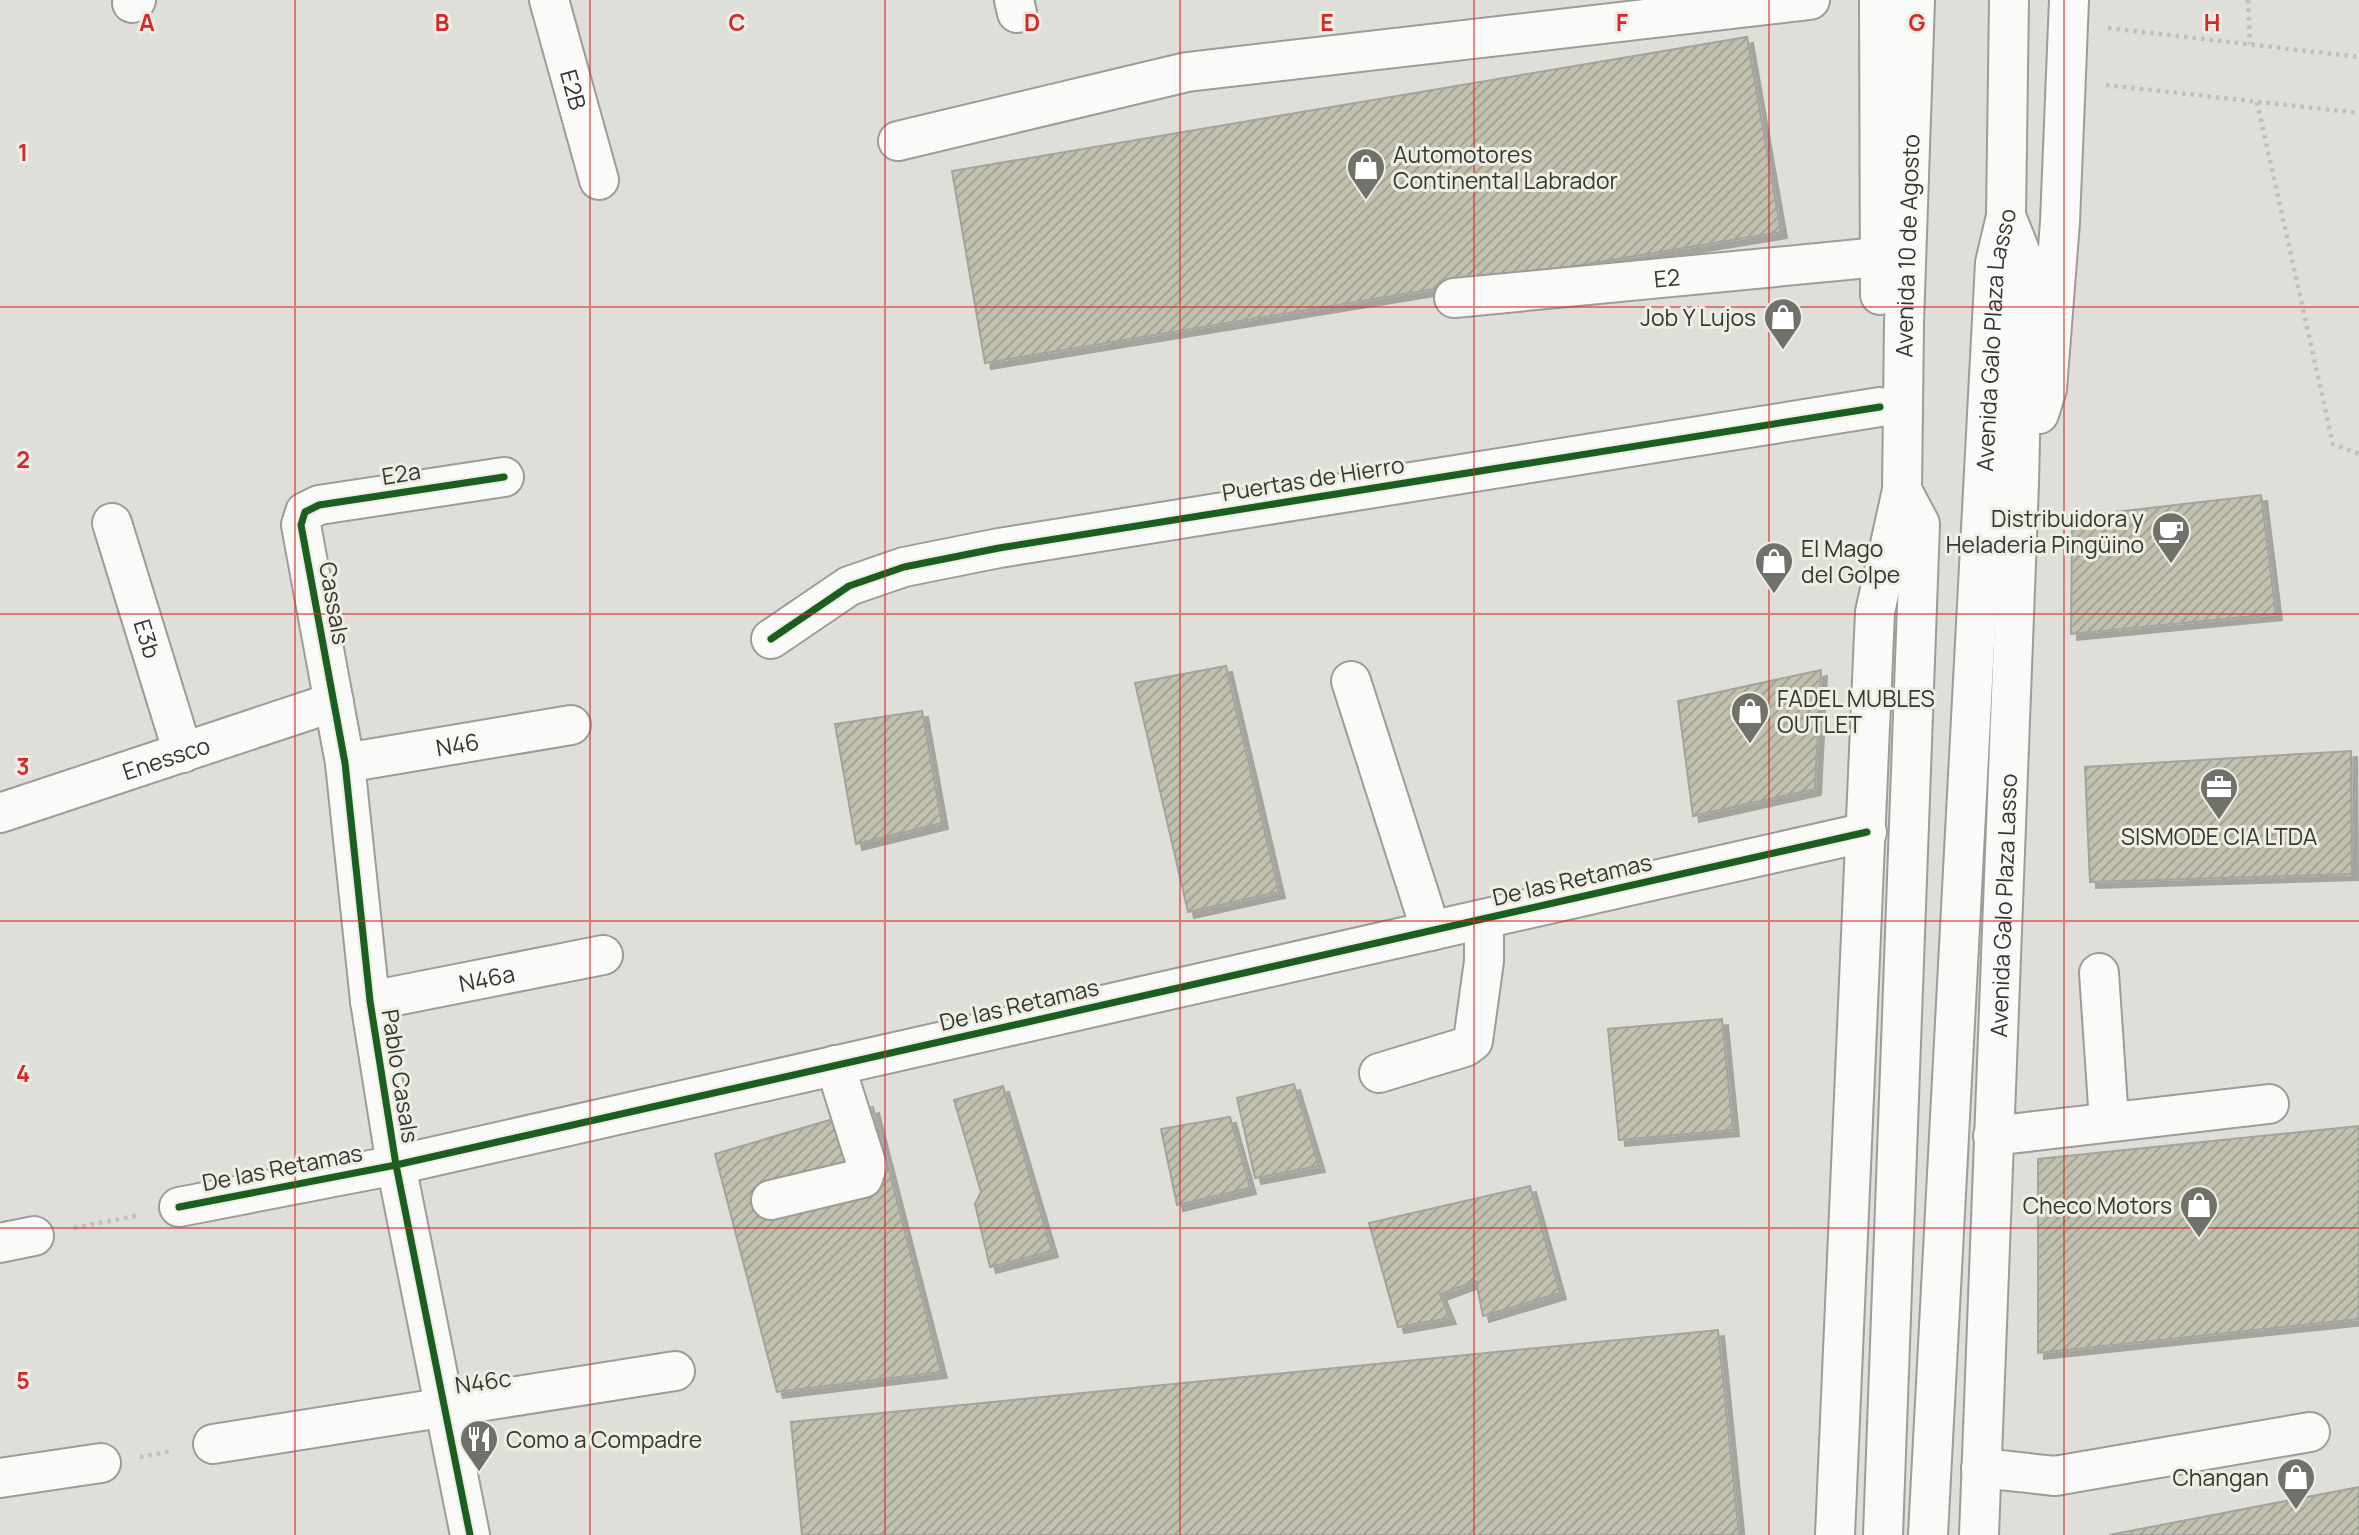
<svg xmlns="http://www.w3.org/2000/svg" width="2359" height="1535" font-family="Manrope,sans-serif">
  <defs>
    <pattern id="building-hatch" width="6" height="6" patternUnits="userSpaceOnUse" patternTransform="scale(1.75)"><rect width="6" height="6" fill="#c2c0ae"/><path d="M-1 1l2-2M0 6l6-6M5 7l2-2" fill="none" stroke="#9e9d8e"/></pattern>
    <filter id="shadow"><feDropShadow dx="6" dy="6" stdDeviation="0" flood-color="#0004"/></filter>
  </defs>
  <rect width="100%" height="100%" fill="#dfdfd9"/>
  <path fill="url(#building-hatch)" stroke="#a3a39f" stroke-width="2" filter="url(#shadow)" d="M1747 37 1781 232 985 363 952 171Z
    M2261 495 2276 614 2071 634 2072 517Z
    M1226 666 1279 892 1188 912 1135 683Z
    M1821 670 1815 789 1693 816 1678 701Z
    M922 711 942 823 856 844 835 724Z
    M2351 751 2352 874 2090 882 2085 767Z
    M1722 1019 1733 1130 1619 1140 1608 1029Z
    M1294 1084 1319 1166 1255 1178 1237 1098Z
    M1003 1086 1052 1251 990 1267 975 1204 981 1192 954 1100Z
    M873 1107 941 1372 777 1392 715 1154Z
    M1230 1117 1250 1188 1177 1205 1161 1129Z
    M2359 1126V1319L2038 1353V1159Z
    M1530 1186 1560 1293 1483 1316 1476 1281 1440 1294 1450 1318 1398 1327 1369 1223Z
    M1718 1330 1739 1535H802L791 1422Z
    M2359 1487V1535H2109Z"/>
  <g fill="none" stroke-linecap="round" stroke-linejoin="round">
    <defs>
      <g id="minor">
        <path id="s1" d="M549 0 599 180"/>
        <path d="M1014 0 1017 13"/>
        <path d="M132 3 136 0"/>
        <path d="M898 141 1187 72 1810 0"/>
        <path id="s2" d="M1454 298 1879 257"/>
        <path id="s3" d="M112 523 183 753"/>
        <path d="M771 639 849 586 904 567 999 548 1880 407"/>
        <path d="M1351 681 1431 931"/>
        <path id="s4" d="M345 763 571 725"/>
        <path id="s5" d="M0 813 334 702"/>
        <path d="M2099 973 2109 1121"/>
        <path id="s6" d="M370 1001 603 955"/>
        <path d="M1379 1073 1465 1047 1473 1041 1484 961V919"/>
        <path d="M1993 1136 2269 1104"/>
        <path d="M771 1200 863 1178 867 1166 835 1065"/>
        <path d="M179 1207 396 1165 1867 832"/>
        <path d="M0 1243 34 1236"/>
        <path d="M213 1444 675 1371"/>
        <path d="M1981 1468 2055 1476 2310 1432"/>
        <path d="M0 1478 101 1463"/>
        <path d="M470 1535 396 1165 370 1001 345 763 301 525 305 512 319 505 504 477"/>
      </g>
      <g id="major">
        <path d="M1879 0 1880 295"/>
        <path d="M2039 414 2047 389 2060 222 2069 0"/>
        <path id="s7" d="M1835 1535 1875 612 1902 490 1904 323 1915 0"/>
        <path d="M1883 1535 1920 524 1902 490"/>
        <path id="s8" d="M1928 1535 1995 263 2006 216 2009 0"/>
        <path id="s9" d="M1979 1535 2019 484 2024 261 2006 216"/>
      </g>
    </defs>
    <use href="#minor" stroke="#9c9c98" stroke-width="42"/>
    <use href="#major" stroke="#9c9c98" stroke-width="42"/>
    <path stroke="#bfbfbd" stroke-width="4.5" stroke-dasharray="3.5 5" stroke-linecap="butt" d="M2248 0 2250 44
      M2108 28 2359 57
      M2106 85 2359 113
      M2257 102 2333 444 2359 454
      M74 1228 140 1215
      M140 1457 172 1451"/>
    <use href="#minor" stroke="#fafaf9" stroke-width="38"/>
    <use href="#major" stroke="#fafaf9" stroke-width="38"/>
    <defs>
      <path id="cycleway" d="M771 639 849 586 904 567 999 548 1880 407
        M179 1207 396 1165 1867 832
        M470 1535 396 1165 370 1001 345 763 301 525 305 512 319 505 504 477"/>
    </defs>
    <use href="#cycleway" stroke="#efeee4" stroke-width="11"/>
    <use href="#cycleway" stroke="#1b5e20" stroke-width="7"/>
  </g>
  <path fill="none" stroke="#d62828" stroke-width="2" stroke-opacity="0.55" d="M295 0V1535M590 0V1535M885 0V1535M1180 0V1535M1474 0V1535M1769 0V1535M2064 0V1535M0 307H2359M0 614H2359M0 921H2359M0 1228H2359"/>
  <defs>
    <symbol id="shop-pin" viewBox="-11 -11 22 30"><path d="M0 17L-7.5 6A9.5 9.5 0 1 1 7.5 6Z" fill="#71716c" stroke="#efeee4"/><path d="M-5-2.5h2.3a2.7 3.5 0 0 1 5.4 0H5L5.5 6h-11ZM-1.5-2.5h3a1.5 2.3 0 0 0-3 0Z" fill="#fff"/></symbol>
    <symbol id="cafe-pin" viewBox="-11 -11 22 30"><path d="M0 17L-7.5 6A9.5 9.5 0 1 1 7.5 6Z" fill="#71716c" stroke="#efeee4"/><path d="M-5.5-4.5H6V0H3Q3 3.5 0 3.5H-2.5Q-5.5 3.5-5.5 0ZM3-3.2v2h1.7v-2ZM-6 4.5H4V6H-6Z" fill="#fff"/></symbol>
    <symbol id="office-pin" viewBox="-11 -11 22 30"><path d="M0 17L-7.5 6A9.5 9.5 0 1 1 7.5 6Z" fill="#71716c" stroke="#efeee4"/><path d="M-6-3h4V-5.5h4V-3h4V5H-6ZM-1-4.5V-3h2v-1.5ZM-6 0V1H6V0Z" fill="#fff"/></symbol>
    <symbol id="restaurant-pin" viewBox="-11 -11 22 30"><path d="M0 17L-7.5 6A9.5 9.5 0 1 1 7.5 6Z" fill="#71716c" stroke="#efeee4"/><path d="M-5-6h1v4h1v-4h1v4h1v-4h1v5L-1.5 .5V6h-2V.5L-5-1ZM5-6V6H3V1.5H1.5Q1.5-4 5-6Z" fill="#fff"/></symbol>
  </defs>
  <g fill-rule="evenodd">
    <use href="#shop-pin" x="1344" y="145" width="44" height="60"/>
    <use href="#shop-pin" x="1761" y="295" width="44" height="60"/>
    <use href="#cafe-pin" x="2149" y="509" width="44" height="60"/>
    <use href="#shop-pin" x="1752" y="539" width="44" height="60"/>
    <use href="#shop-pin" x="1728" y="689" width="44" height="60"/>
    <use href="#office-pin" x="2197" y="765" width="44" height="60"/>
    <use href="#shop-pin" x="2177" y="1183" width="44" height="60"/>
    <use href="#restaurant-pin" x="457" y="1417" width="44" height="60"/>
    <use href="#shop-pin" x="2274" y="1455" width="44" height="60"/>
  </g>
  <g text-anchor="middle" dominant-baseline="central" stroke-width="6" stroke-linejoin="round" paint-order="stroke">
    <g font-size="23" fill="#363632" stroke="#efeee4">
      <text stroke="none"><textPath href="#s1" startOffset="93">E2B</textPath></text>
      <text stroke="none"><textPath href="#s7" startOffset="1293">Avenida 10 de Agosto</textPath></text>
      <text stroke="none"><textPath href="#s2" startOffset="214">E2</textPath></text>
      <text stroke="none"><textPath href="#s8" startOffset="1197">Avenida Galo Plaza Lasso</textPath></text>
      <text transform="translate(401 473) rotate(-9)">E2a</text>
      <text transform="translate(1313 478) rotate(-9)">Puertas de Hierro</text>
      <text transform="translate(335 603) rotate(80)">Cassals</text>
      <text stroke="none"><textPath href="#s3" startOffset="121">E3b</textPath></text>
      <text stroke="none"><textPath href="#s4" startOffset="114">N46</textPath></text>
      <text stroke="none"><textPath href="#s5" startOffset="175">Enessco</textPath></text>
      <text transform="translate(1572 879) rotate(-13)">De las Retamas</text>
      <text stroke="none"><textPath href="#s9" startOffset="630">Avenida Galo Plaza Lasso</textPath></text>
      <text stroke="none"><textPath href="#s6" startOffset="119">N46a</textPath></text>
      <text transform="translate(1019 1004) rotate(-13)">De las Retamas</text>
      <text transform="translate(401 1076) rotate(81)">Pablo Casals</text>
      <text transform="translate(282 1167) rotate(-11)">De las Retamas</text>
      <text transform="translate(483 1381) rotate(-8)">N46c</text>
    </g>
    <g font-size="23" fill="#363632" stroke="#efeee4" text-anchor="start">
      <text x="1393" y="154">Automotores<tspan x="1393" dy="26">Continental Labrador</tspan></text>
      <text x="1756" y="317" text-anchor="end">Job Y Lujos</text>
      <text x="2144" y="518" text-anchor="end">Distribuidora y<tspan x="2144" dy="26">Heladeria Pingüino</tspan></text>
      <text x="1801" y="548">El Mago<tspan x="1801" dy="26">del Golpe</tspan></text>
      <text x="1777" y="698">FADEL MUBLES<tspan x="1777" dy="26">OUTLET</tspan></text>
      <text x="2219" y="836" text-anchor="middle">SISMODE CIA LTDA</text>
      <text x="2172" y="1205" text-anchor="end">Checo Motors</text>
      <text x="506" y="1439">Como a Compadre</text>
      <text x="2269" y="1477" text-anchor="end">Changan</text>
    </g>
  </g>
  <g font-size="23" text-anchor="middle" font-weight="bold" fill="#d62828" stroke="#efeee4" stroke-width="6" stroke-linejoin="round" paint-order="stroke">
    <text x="147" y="31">A</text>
    <text x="442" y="31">B</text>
    <text x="737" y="31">C</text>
    <text x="1032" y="31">D</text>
    <text x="1327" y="31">E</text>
    <text x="1622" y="31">F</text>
    <text x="1917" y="31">G</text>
    <text x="2212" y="31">H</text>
    <text x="23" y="161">1</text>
    <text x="23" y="468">2</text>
    <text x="23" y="775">3</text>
    <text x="23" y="1082">4</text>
    <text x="23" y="1389">5</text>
  </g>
</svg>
